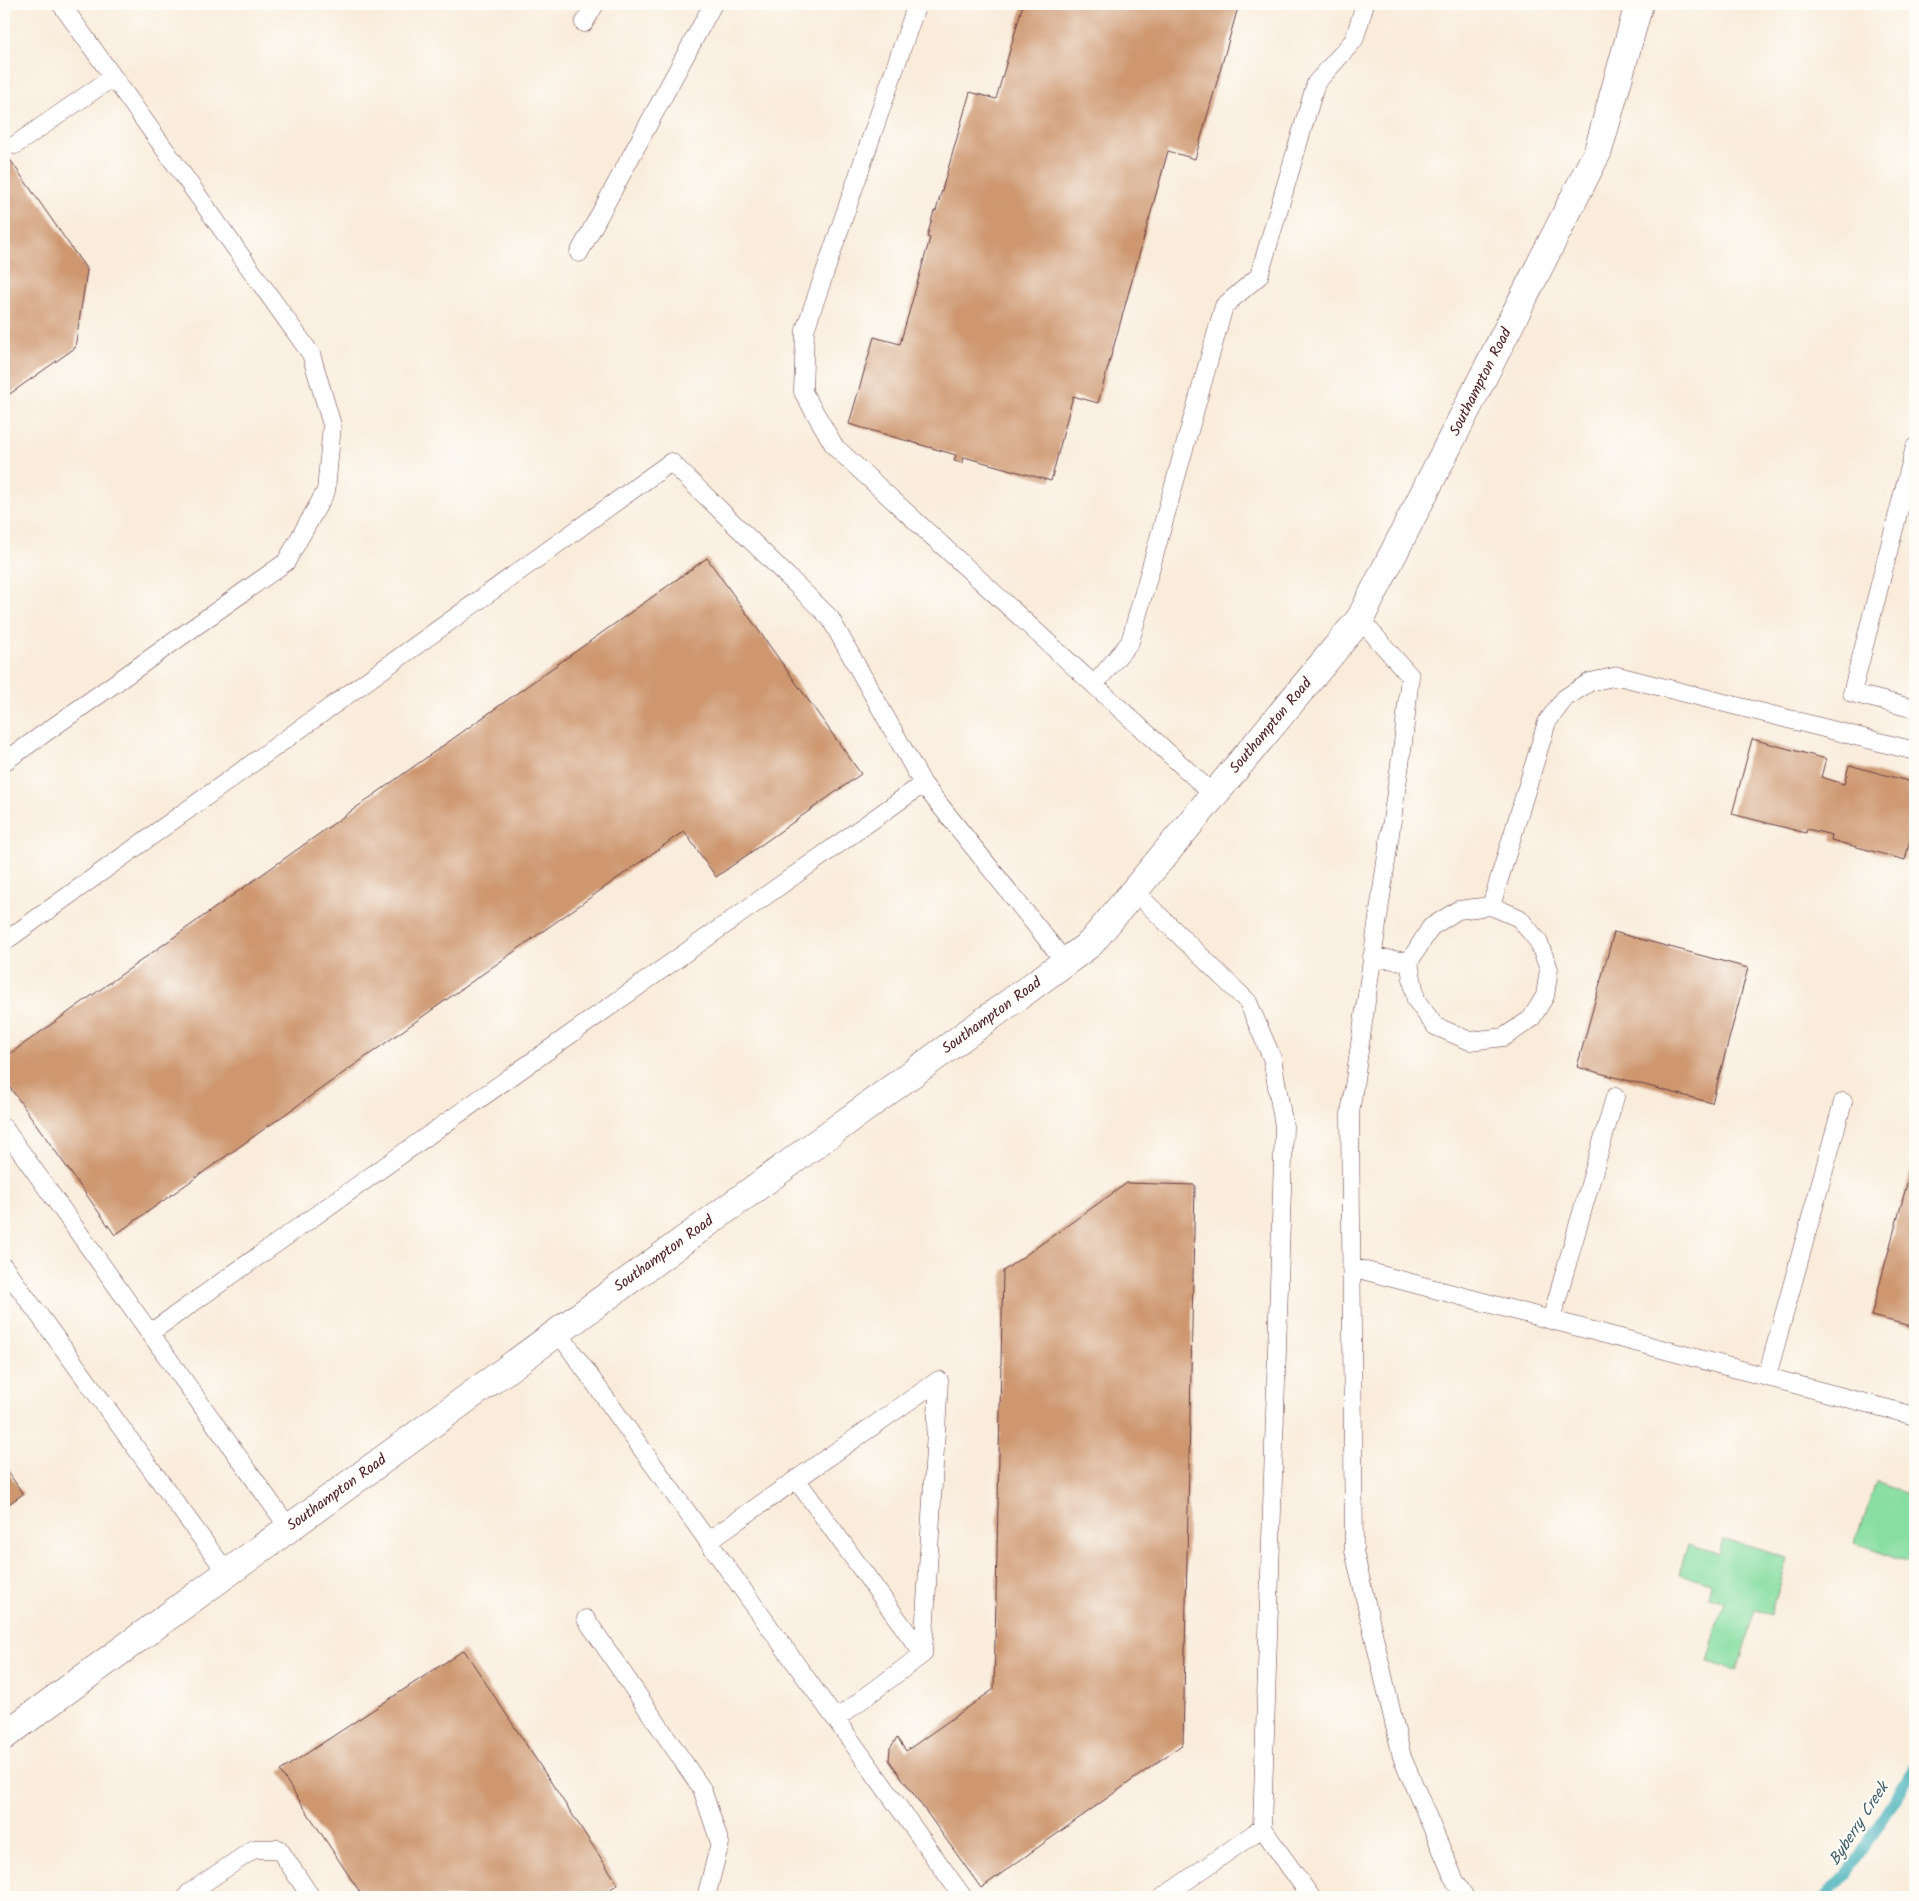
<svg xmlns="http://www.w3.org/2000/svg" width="1919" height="1901" font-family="Kalam,sans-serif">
  <rect width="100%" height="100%" fill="#fdfcf7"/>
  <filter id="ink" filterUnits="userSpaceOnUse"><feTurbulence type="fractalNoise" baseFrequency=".02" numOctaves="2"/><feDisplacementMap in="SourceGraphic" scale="10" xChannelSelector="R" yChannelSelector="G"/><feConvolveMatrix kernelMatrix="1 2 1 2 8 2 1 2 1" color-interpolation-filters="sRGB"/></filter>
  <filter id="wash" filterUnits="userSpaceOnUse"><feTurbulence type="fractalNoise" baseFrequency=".0096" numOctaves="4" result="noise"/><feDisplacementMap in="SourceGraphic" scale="20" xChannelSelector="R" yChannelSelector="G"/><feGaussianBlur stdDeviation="1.12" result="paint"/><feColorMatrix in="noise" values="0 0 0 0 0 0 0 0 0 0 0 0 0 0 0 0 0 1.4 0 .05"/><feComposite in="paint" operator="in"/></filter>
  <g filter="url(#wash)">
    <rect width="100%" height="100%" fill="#f9ecdb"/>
    <path fill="#88dea2" stroke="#697e66" d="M1876 1482 1915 1497V1565L1854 1543Z
      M1723 1539 1788 1558 1771 1615 1755 1610 1737 1671 1707 1662 1724 1602 1708 1597 1711 1583 1679 1574 1688 1544 1719 1553Z"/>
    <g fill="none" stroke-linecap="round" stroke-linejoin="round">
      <path stroke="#39abb5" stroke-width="11" d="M1826 1897 1850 1870 1915 1767"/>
    </g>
    <g id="blocks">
      <path fill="#ce9770" d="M1023 4H1239L1195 159 1168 151 1098 403 1073 396 1051 481 964 457 963 463 954 461 956 455 849 424 874 337 900 344 930 238 927 237 934 211H936L970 92 996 99Z
        M4 151 87 270 75 348 4 398Z
        M707 558 861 774 716 877 684 831 115 1235 4 1079V1058Z
        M1752 739 1826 759 1821 777 1844 784 1849 765 1915 783V841L1910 840 1905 860 1831 840 1832 835 1807 829 1806 833 1732 814Z
        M1614 932 1748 968 1712 1103 1577 1067Z
        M1915 1154V1327L1871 1316Z
        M1127 1183 1195 1185 1183 1744 981 1888 889 1760 890 1748 897 1738 906 1751 994 1689 1003 1271Z
        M4 1466 23 1494 4 1507Z
        M464 1650 618 1884 599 1897H363L280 1771Z"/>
    </g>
  </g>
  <g filter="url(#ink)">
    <use href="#blocks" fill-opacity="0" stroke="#643e45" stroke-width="1"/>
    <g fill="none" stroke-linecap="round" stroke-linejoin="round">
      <defs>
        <path id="service" d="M917 4 805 330 803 392 835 447 1214 795
          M584 23 595 4
          M15 145 113 77
          M579 253 713 4
          M1915 447 1852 693 1915 709
          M1360 619 1410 676 1403 743 1350 1114 1354 1551 1402 1757 1455 1881 1465 1897
          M1094 685 1130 642 1224 306 1259 276 1316 83 1354 40 1365 4
          M4 762 286 562 326 491 332 425 311 354 61 4
          M1134 891 1248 1002 1272 1058 1284 1126 1262 1828 1311 1897
          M1491 906 1547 722 1565 698 1590 682 1618 676 1915 751
          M1491 906 1519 918 1538 941 1549 969 1545 996 1531 1019 1504 1037 1470 1041 1435 1026 1416 1000 1409 962 1431 927 1458 910Z
          M4 942 671 462 830 618 923 784 1065 962
          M1372 957 1409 962
          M4 1128 289 1528
          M4 1267 227 1573
          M1351 1267 1915 1416
          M1551 1320 1615 1097
          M558 1332 963 1897
          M150 1333 923 784
          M1767 1376 1843 1102
          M796 1479 923 1654
          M708 1541 939 1380 923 1654 836 1719
          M586 1619 702 1789 720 1843 706 1897
          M187 1897 189 1893 254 1849H279L311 1897
          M1163 1897 1262 1828"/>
        <path id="tertiary" d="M4 1736 1090 944 1360 619 1598 151 1639 4"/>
      </defs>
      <use href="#service" stroke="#643e45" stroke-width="19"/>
      <use href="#tertiary" stroke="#643e45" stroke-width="29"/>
      <use href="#service" stroke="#fff" stroke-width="18"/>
      <use href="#tertiary" stroke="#fff" stroke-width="28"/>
    </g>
  </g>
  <g text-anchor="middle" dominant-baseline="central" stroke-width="4" stroke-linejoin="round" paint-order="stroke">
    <g font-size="15" fill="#4a1f2b" stroke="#fdfcf7">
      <text transform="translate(1481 382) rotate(-63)">Southampton Road</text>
      <text transform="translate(1271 726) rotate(-50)">Southampton Road</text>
      <text transform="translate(992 1016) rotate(-36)">Southampton Road</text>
      <text transform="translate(664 1254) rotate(-36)">Southampton Road</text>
      <text transform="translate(337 1493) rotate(-36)">Southampton Road</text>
    </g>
    <g font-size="16" font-style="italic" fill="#425e69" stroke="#fdfcf7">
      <text transform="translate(1859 1824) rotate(-57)">Byberry Creek</text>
    </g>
  </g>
  <rect width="1919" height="1901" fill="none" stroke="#fdfcf7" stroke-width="20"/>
</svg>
